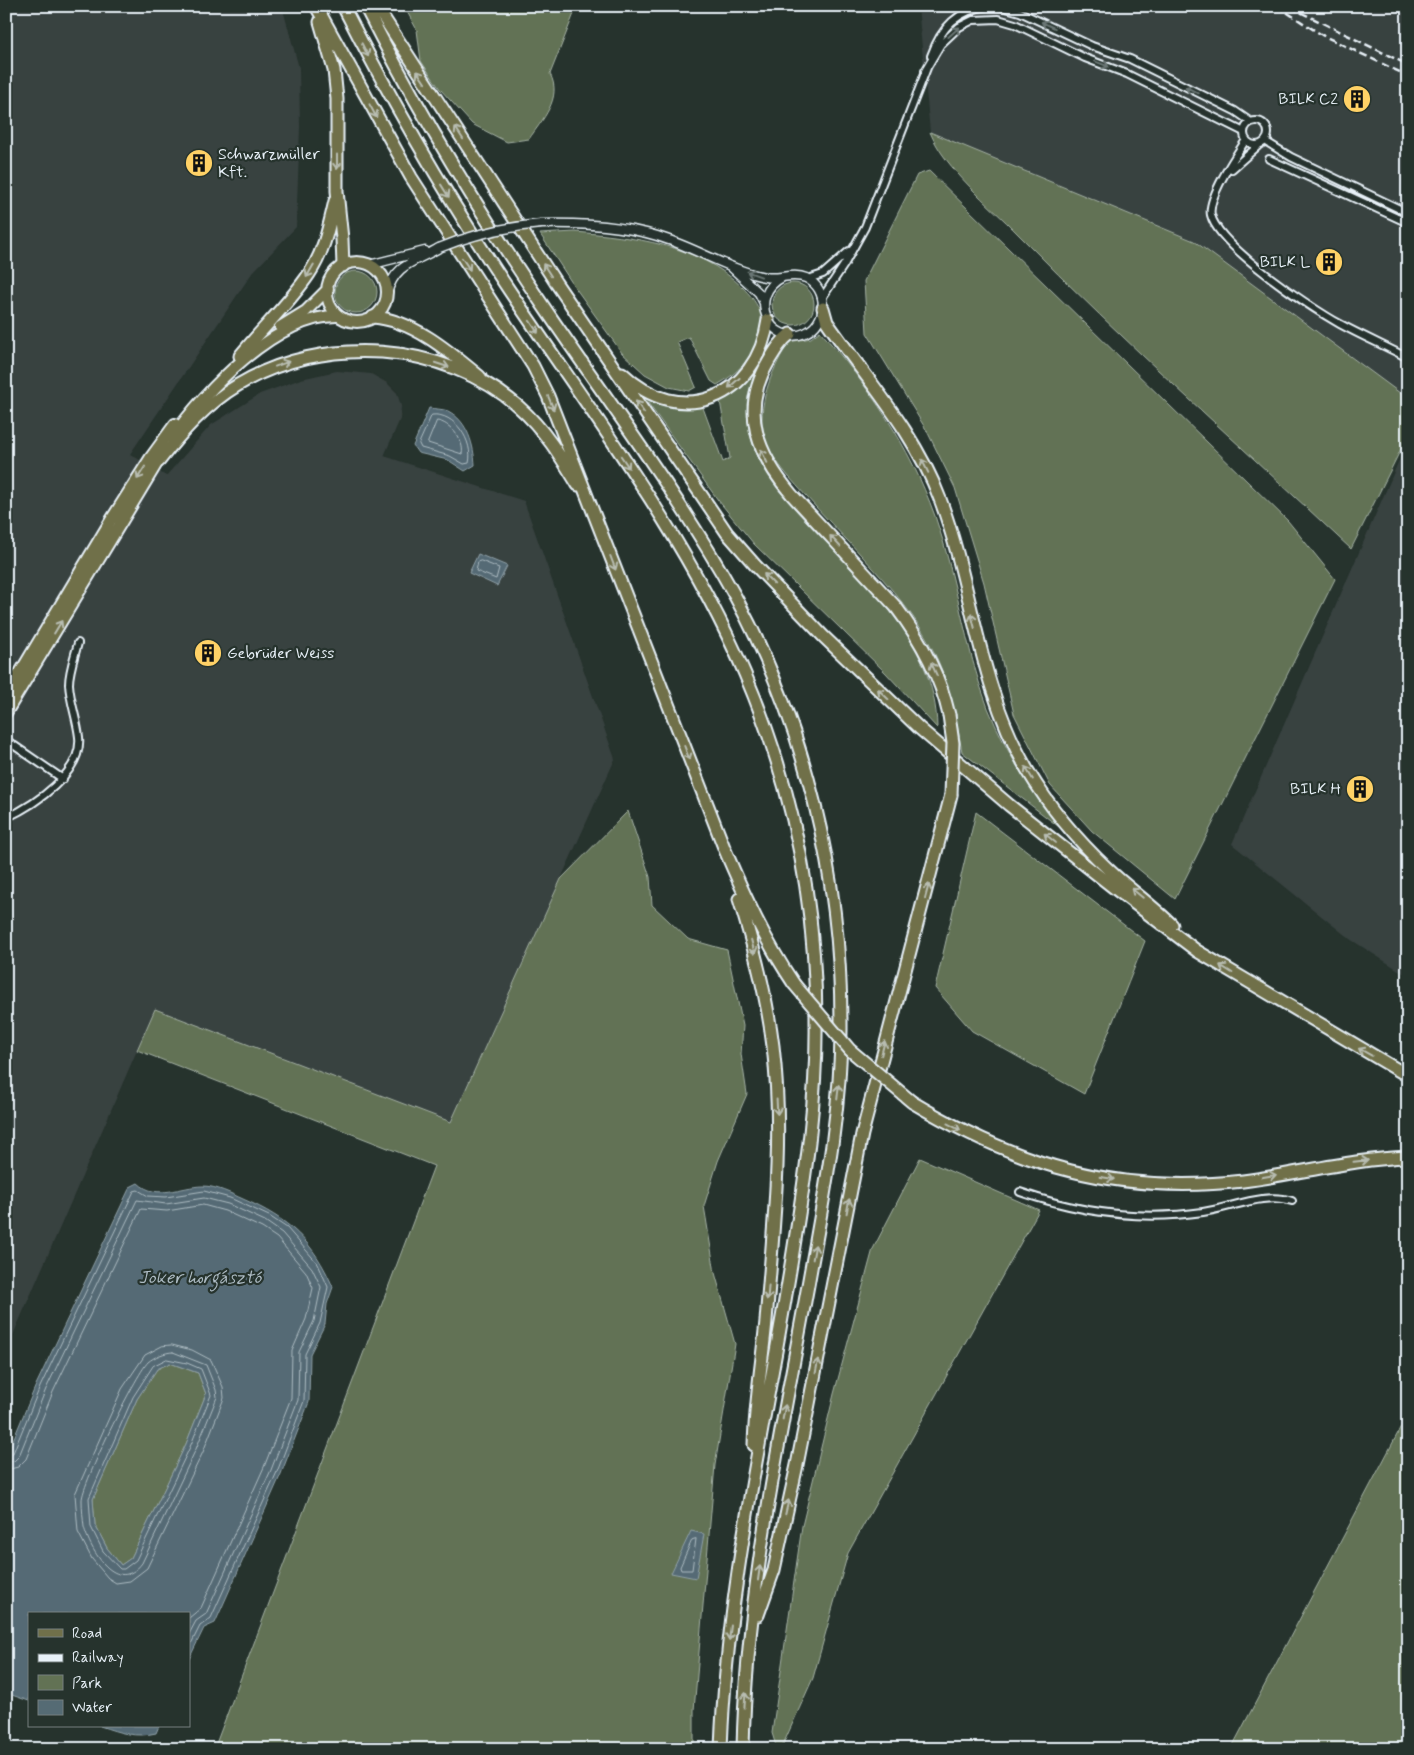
<svg xmlns="http://www.w3.org/2000/svg" width="1414" height="1755" font-family="Mynerve,sans-serif">
  <rect width="100%" height="100%" fill="#26332d"/>
  <filter id="ink" filterUnits="userSpaceOnUse"><feTurbulence type="fractalNoise" baseFrequency=".02" numOctaves="2"/><feDisplacementMap in="SourceGraphic" scale="10" xChannelSelector="R" yChannelSelector="G"/><feConvolveMatrix kernelMatrix="1 2 1 2 8 2 1 2 1" color-interpolation-filters="sRGB"/></filter>
  <g filter="url(#ink)">
    <path fill="#394241" d="M6 6H282L299 68 300 127 296 227 252 273 130 454 166 476 211 425 260 394 301 379 337 371 371 374 387 383 397 393 401 406 400 419 384 456 524 501 615 759 451 1122 155 1009 6 1351Z
      M918 6H1408V399L1194 241 930 132Z
      M1408 440V976L1350 939 1232 844Z"/>
    <path fill="#627254" stroke="#a5b2a6" d="M404 6H577L550 74C563 98 542 120 529 139L507 142 472 124 440 89 421 61 417 30Z
      M930 132 1194 241 1408 399V435L1351 549C1240 445 1125 343 1018 234 989 204 946 170 930 132Z
      M929 171 1288 521 1335 579 1175 899 1092 831 1050 785 1014 714 984 583 955 488 927 431 867 333 864 281 917 175Z
      M575 232C633 237 698 244 742 287 757 301 766 316 759 337 751 359 737 374 717 385L711 381 689 337 677 342 696 387 689 391 669 387 645 374 622 353 574 286 540 234Z
      M335 292a21 21 0 1 1 42 0a21 21 0 1 1-42 0Z
      M772 304a21 21 0 1 1 42 0a21 21 0 1 1-42 0Z
      M820 331C869 387 909 444 935 516 957 578 964 646 988 708 1007 754 1031 792 1063 830L962 752C952 693 942 654 905 606 875 567 839 533 806 496 791 479 766 454 763 431 758 400 774 366 789 342L811 338Z
      M765 355C759 369 747 389 747 405 746 455 775 488 807 522 862 581 936 640 937 728L886 673 754 544 718 500 640 392C661 404 678 406 702 405L723 462 730 458 720 401 741 388Z
      M628 811 650 877 652 905 688 939 727 950 743 1026 741 1054 747 1094 718 1161 704 1206 715 1273 735 1344 715 1465 694 1710V1749H214L434 1166 137 1050 155 1009 451 1122 561 879Z
      M976 812 1145 941 1084 1094 972 1031 935 988Z
      M920 1158 1039 1210 848 1553 813 1678 781 1749H777L772 1733 802 1526 834 1394 873 1249Z
      M170 1363 198 1373 206 1394 186 1444 131 1558 121 1565 107 1548 95 1525 93 1499 137 1399 157 1369Z
      M1408 1414V1749H1231Z"/>
    <path fill="#556b74" stroke="#90a1a9" fill-rule="evenodd" d="M429 408C435 409 443 409 448 411 468 421 474 446 475 465L465 471 448 460 418 453 413 446Z
      M478 554 507 566 497 586 469 573Z
      M138 1183C157 1201 181 1186 203 1186 216 1186 232 1194 243 1199 289 1219 313 1241 333 1287L327 1304 325 1324 310 1354 309 1402 281 1474 215 1623 204 1628 189 1659V1614H29V1701L6 1693V1457L36 1385 130 1187ZM170 1363 198 1373 206 1394 186 1444 131 1558 121 1565 107 1548 95 1525 93 1499 137 1399 157 1369Z
      M691 1531 704 1534 696 1578 671 1573Z
      M100 1726H159L156 1733C135 1738 121 1733 100 1726Z"/>
    <g fill="none" stroke-linecap="round" stroke-linejoin="round">
      <path stroke="#adbbc3" stroke-width="1" d="M432 415C455 412 474 442 469 463L464 464 450 456 421 448 419 444Z
        M437 421C450 422 465 441 462 454L428 443Z
        M481 561 499 568 496 579 476 571 478 562Z
        M172 1345 192 1350 211 1360 223 1387 224 1398 203 1452 147 1568 130 1581 116 1583 108 1578 92 1559 78 1532 75 1494 122 1389 145 1355 162 1346Z
        M173 1352 206 1365 216 1390 217 1397 196 1449 142 1563C117 1596 90 1550 84 1527 83 1519 82 1508 82 1500 82 1484 135 1376 148 1362 154 1357 165 1352 173 1352Z
        M167 1359 187 1363 201 1369 211 1395 190 1447 136 1560 124 1569H120L103 1551 91 1527 89 1498 133 1397 153 1366Z
        M6 1456 13 1453 40 1387 134 1191 138 1190 148 1196 166 1197 204 1191 230 1198 269 1216 287 1228 318 1264 328 1287 320 1323 305 1354 304 1401 277 1472 211 1618 200 1626 189 1648
        M6 1463 14 1461 19 1456 46 1389 137 1200 166 1204 204 1198 228 1204 265 1221 282 1233 312 1268 321 1287 314 1321 299 1352 298 1400 271 1470 206 1614 196 1621 189 1634
        M6 1470 18 1467 26 1459 53 1392 141 1209 167 1211 203 1205 225 1211 262 1228 277 1238 306 1272 313 1288 306 1319 292 1351 291 1398 264 1467 201 1608 189 1618
        M696 1539 692 1570H681L680 1567 692 1540Z"/>
      <defs>
        <path id="minor" d="M999 6 1020 12 1092 46 1130 59 1235 111 1251 122
          M931 56C941 27 958 10 988 6
          M925 71 941 44 959 27 973 20 998 19 1015 24 1085 58 1127 74 1244 132
          M1244 133a12 12 0 1 1 24 0a12 12 0 1 1-24 0Z
          M1246 140C1236 155 1207 198 1211 215 1218 246 1311 308 1340 324 1362 336 1385 346 1408 358
          M1265 141 1291 157 1408 213
          M1269 159 1408 223
          M1232 169 1258 146
          M808 279 823 274 849 251
          M822 298 844 265 865 227 927 68
          M6 740 63 779
          M6 818C34 805 83 773 79 737 77 719 70 702 69 684 69 671 75 655 78 643
          M1020 1192C1080 1213 1141 1221 1203 1212 1232 1208 1264 1192 1292 1201"/>
        <path id="tertiary" d="M541 224C583 223 629 225 669 240 698 250 736 272 765 277 779 280 793 272 806 278 829 289 828 323 805 333 771 348 745 296 783 277
          M369 265 425 251
          M730 266 759 293 764 303
          M387 294C394 264 415 262 439 248"/>
        <path id="primary" d="M327 292a30 30 0 1 1 60 0a30 30 0 1 1-60 0Z
          M280 327 306 311 328 289
          M172 438C204 391 278 314 339 316
          M6 696 111 520 151 457 175 424
          M6 713 162 455"/>
        <path id="trunk" d="M316 6 411 177 533 366 548 396 725 850C745 897 765 941 794 984
          M343 6C393 104 448 199 509 290 592 414 686 536 745 674 792 784 816 903 816 1022 817 1097 806 1172 794 1246 768 1413 727 1579 721 1749
          M365 6C419 113 481 215 548 313 612 407 680 497 735 596 805 725 841 875 841 1022 842 1106 825 1191 810 1274 782 1431 746 1589 743 1749
          M376 6 556 283 704 499 727 533 755 565 824 637 919 728 1009 805 1113 887 1197 951 1408 1076
          M320 22 334 70 337 99V191L342 239 343 266
          M823 308 827 322C867 380 915 432 940 499 974 590 977 684 1028 771 1050 808 1078 841 1109 870 1129 889 1152 905 1172 925
          M373 317C413 320 450 352 480 377
          M790 334C780 342 775 351 769 361 739 411 758 455 792 495L896 607C921 640 940 675 949 715
          M240 356C262 328 289 304 309 274 324 252 329 226 335 201
          M622 373C681 430 757 398 768 320
          M159 461C182 432 206 404 238 385 322 334 444 341 519 407 544 429 561 457 578 485
          M739 899C754 947 767 996 773 1046 784 1137 773 1231 766 1321 762 1363 755 1404 754 1445
          M912 1102C1019 1166 1117 1195 1243 1181 1298 1174 1352 1159 1408 1157
          M758 1615 774 1570 797 1465 862 1134 951 795"/>
      </defs>
      <use href="#minor" stroke="#e8f1f8" stroke-width="10"/>
      <use href="#tertiary" stroke="#e8f1f8" stroke-width="11"/>
      <use href="#primary" stroke="#e8f1f8" stroke-width="14"/>
      <use href="#trunk" stroke="#e8f1f8" stroke-width="15"/>
      <use href="#minor" stroke="#26332d" stroke-width="6"/>
      <use href="#tertiary" stroke="#26332d" stroke-width="8"/>
      <use href="#primary" stroke="#70704a" stroke-width="10"/>
      <use href="#trunk" stroke="#70704a" stroke-width="11"/>
      <path stroke="#e8f1f8" stroke-width="2.5" stroke-dasharray="8 4" stroke-linecap="butt" d="M1277 6 1322 35 1408 76
        M1290 7 1408 65"/>
      <defs>
        <path id="tertiary-bridge" d="M439 248C473 234 505 227 541 224"/>
        <path id="trunk-bridge" d="M949 715 953 743 951 795
          M794 984 850 1050 912 1102"/>
      </defs>
      <use href="#tertiary-bridge" stroke="#e8f1f8" stroke-width="11" stroke-linecap="butt"/>
      <use href="#trunk-bridge" stroke="#e8f1f8" stroke-width="15" stroke-linecap="butt"/>
      <use href="#tertiary-bridge" stroke="#26332d" stroke-width="8"/>
      <use href="#trunk-bridge" stroke="#70704a" stroke-width="11"/>
    </g>
    <defs><path id="oneway-shaft" d="M-6 0H5M1.5-3L5.5 0L1.5 3" fill="none" stroke-width="1.6" stroke-linecap="round" stroke-linejoin="round" transform="scale(1.25)"/></defs>
    <g stroke="#6a7674">
      <use href="#oneway-shaft" transform="translate(1048 25) rotate(-155)"/>
      <use href="#oneway-shaft" transform="translate(954 32) rotate(-42)"/>
      <use href="#oneway-shaft" transform="translate(1102 64) rotate(21)"/>
      <use href="#oneway-shaft" transform="translate(1192 90) rotate(-154)"/>
      <use href="#oneway-shaft" transform="translate(754 274) rotate(-160)"/>
    </g>
    <g stroke="#b8bdb2">
      <use href="#oneway-shaft" transform="translate(365 50) rotate(63)"/>
      <use href="#oneway-shaft" transform="translate(421 77) rotate(-124)"/>
      <use href="#oneway-shaft" transform="translate(373 111) rotate(62)"/>
      <use href="#oneway-shaft" transform="translate(459 133) rotate(-123)"/>
      <use href="#oneway-shaft" transform="translate(337 162) rotate(90)"/>
      <use href="#oneway-shaft" transform="translate(445 191) rotate(58)"/>
      <use href="#oneway-shaft" transform="translate(466 264) rotate(56)"/>
      <use href="#oneway-shaft" transform="translate(547 270) rotate(-123)"/>
      <use href="#oneway-shaft" transform="translate(310 271) rotate(120)"/>
      <use href="#oneway-shaft" transform="translate(534 327) rotate(56)"/>
      <use href="#oneway-shaft" transform="translate(282 364) rotate(-20)"/>
      <use href="#oneway-shaft" transform="translate(442 365) rotate(18)"/>
      <use href="#oneway-shaft" transform="translate(734 383) rotate(138)"/>
      <use href="#oneway-shaft" transform="translate(551 403) rotate(67)"/>
      <use href="#oneway-shaft" transform="translate(640 407) rotate(-125)"/>
      <use href="#oneway-shaft" transform="translate(764 456) rotate(-116)"/>
      <use href="#oneway-shaft" transform="translate(625 462) rotate(56)"/>
      <use href="#oneway-shaft" transform="translate(925 466) rotate(-116)"/>
      <use href="#oneway-shaft" transform="translate(141 473) rotate(122)"/>
      <use href="#oneway-shaft" transform="translate(835 541) rotate(-133)"/>
      <use href="#oneway-shaft" transform="translate(613 563) rotate(69)"/>
      <use href="#oneway-shaft" transform="translate(769 579) rotate(-134)"/>
      <use href="#oneway-shaft" transform="translate(973 621) rotate(-104)"/>
      <use href="#oneway-shaft" transform="translate(58 627) rotate(-59)"/>
      <use href="#oneway-shaft" transform="translate(934 669) rotate(-114)"/>
      <use href="#oneway-shaft" transform="translate(883 694) rotate(-136)"/>
      <use href="#oneway-shaft" transform="translate(687 753) rotate(69)"/>
      <use href="#oneway-shaft" transform="translate(1029 773) rotate(-121)"/>
      <use href="#oneway-shaft" transform="translate(1050 838) rotate(-141)"/>
      <use href="#oneway-shaft" transform="translate(927 891) rotate(-75)"/>
      <use href="#oneway-shaft" transform="translate(1137 893) rotate(-141)"/>
      <use href="#oneway-shaft" transform="translate(753 947) rotate(76)"/>
      <use href="#oneway-shaft" transform="translate(1226 969) rotate(-148)"/>
      <use href="#oneway-shaft" transform="translate(883 1048) rotate(-76)"/>
      <use href="#oneway-shaft" transform="translate(1365 1052) rotate(-151)"/>
      <use href="#oneway-shaft" transform="translate(838 1092) rotate(-84)"/>
      <use href="#oneway-shaft" transform="translate(777 1107) rotate(87)"/>
      <use href="#oneway-shaft" transform="translate(954 1127) rotate(28)"/>
      <use href="#oneway-shaft" transform="translate(1361 1161) rotate(-6)"/>
      <use href="#oneway-shaft" transform="translate(1269 1176) rotate(-10)"/>
      <use href="#oneway-shaft" transform="translate(1107 1178) rotate(9)"/>
      <use href="#oneway-shaft" transform="translate(848 1206) rotate(-79)"/>
      <use href="#oneway-shaft" transform="translate(814 1252) rotate(-80)"/>
      <use href="#oneway-shaft" transform="translate(768 1293) rotate(95)"/>
      <use href="#oneway-shaft" transform="translate(817 1366) rotate(-79)"/>
      <use href="#oneway-shaft" transform="translate(784 1412) rotate(-80)"/>
      <use href="#oneway-shaft" transform="translate(787 1507) rotate(-77)"/>
      <use href="#oneway-shaft" transform="translate(759 1573) rotate(-82)"/>
      <use href="#oneway-shaft" transform="translate(730 1633) rotate(97)"/>
      <use href="#oneway-shaft" transform="translate(745 1700) rotate(-85)"/>
    </g>
  </g>
  <defs>
    <symbol id="building-disc" viewBox="-11 -11 22 22"><circle r="9.5" fill="#ffd166" stroke="#26332d"/><path d="M-4-6H4V6H1V3H-1V6H-4ZM-2.5-4.3h1.7v1.8h-1.7ZM.8-4.3h1.7v1.8H.8ZM-2.5-1h1.7V.8h-1.7ZM.8-1h1.7V.8H.8Z" fill="#111"/></symbol>
  </defs>
  <g fill-rule="evenodd">
    <use href="#building-disc" x="1341" y="83" width="32" height="32"/>
    <use href="#building-disc" x="183" y="147" width="32" height="32"/>
    <use href="#building-disc" x="1313" y="246" width="32" height="32"/>
    <use href="#building-disc" x="192" y="637" width="32" height="32"/>
    <use href="#building-disc" x="1344" y="773" width="32" height="32"/>
  </g>
  <g text-anchor="middle" dominant-baseline="central" stroke-width="4.5" stroke-linejoin="round" paint-order="stroke">
    <g font-size="16" fill="#e8f1f8" stroke="#26332d" text-anchor="end">
      <text x="1338" y="99">BILK C2</text>
      <text x="218" y="154" text-anchor="start">Schwarzmüller<tspan x="218" dy="18">Kft.</tspan></text>
      <text x="1310" y="262">BILK L</text>
      <text x="227" y="653" text-anchor="start">Gebrüder Weiss</text>
      <text x="1341" y="789">BILK H</text>
    </g>
    <g font-size="18" font-style="italic" fill="#adbbc3" stroke="#26332d">
      <text x="200" y="1278">Joker horgásztó</text>
    </g>
  </g>
  <rect width="1414" height="1755" fill="none" stroke="#26332d" stroke-width="25"/>
  <rect x="12" y="12" width="1389" height="1730" fill="none" stroke="#e8f1f8" stroke-width="2" filter="url(#ink)"/>
  <rect x="28" y="1612" width="162" height="115" fill="#26332d" stroke="#747f7e"/>
  <rect x="38" y="1629" width="25" height="8" fill="#70704a" stroke="#747f7e"/>
  <text x="72" y="1638" font-size="15" fill="#e8f1f8">Road</text>
  <rect x="38" y="1654" width="25" height="8" fill="#e8f1f8" stroke="#747f7e"/>
  <text x="72" y="1662" font-size="15" fill="#e8f1f8">Railway</text>
  <rect x="38" y="1675" width="25" height="15" fill="#627254" stroke="#747f7e"/>
  <text x="72" y="1688" font-size="15" fill="#e8f1f8">Park</text>
  <rect x="38" y="1700" width="25" height="15" fill="#556b74" stroke="#747f7e"/>
  <text x="72" y="1712" font-size="15" fill="#e8f1f8">Water</text>
</svg>
